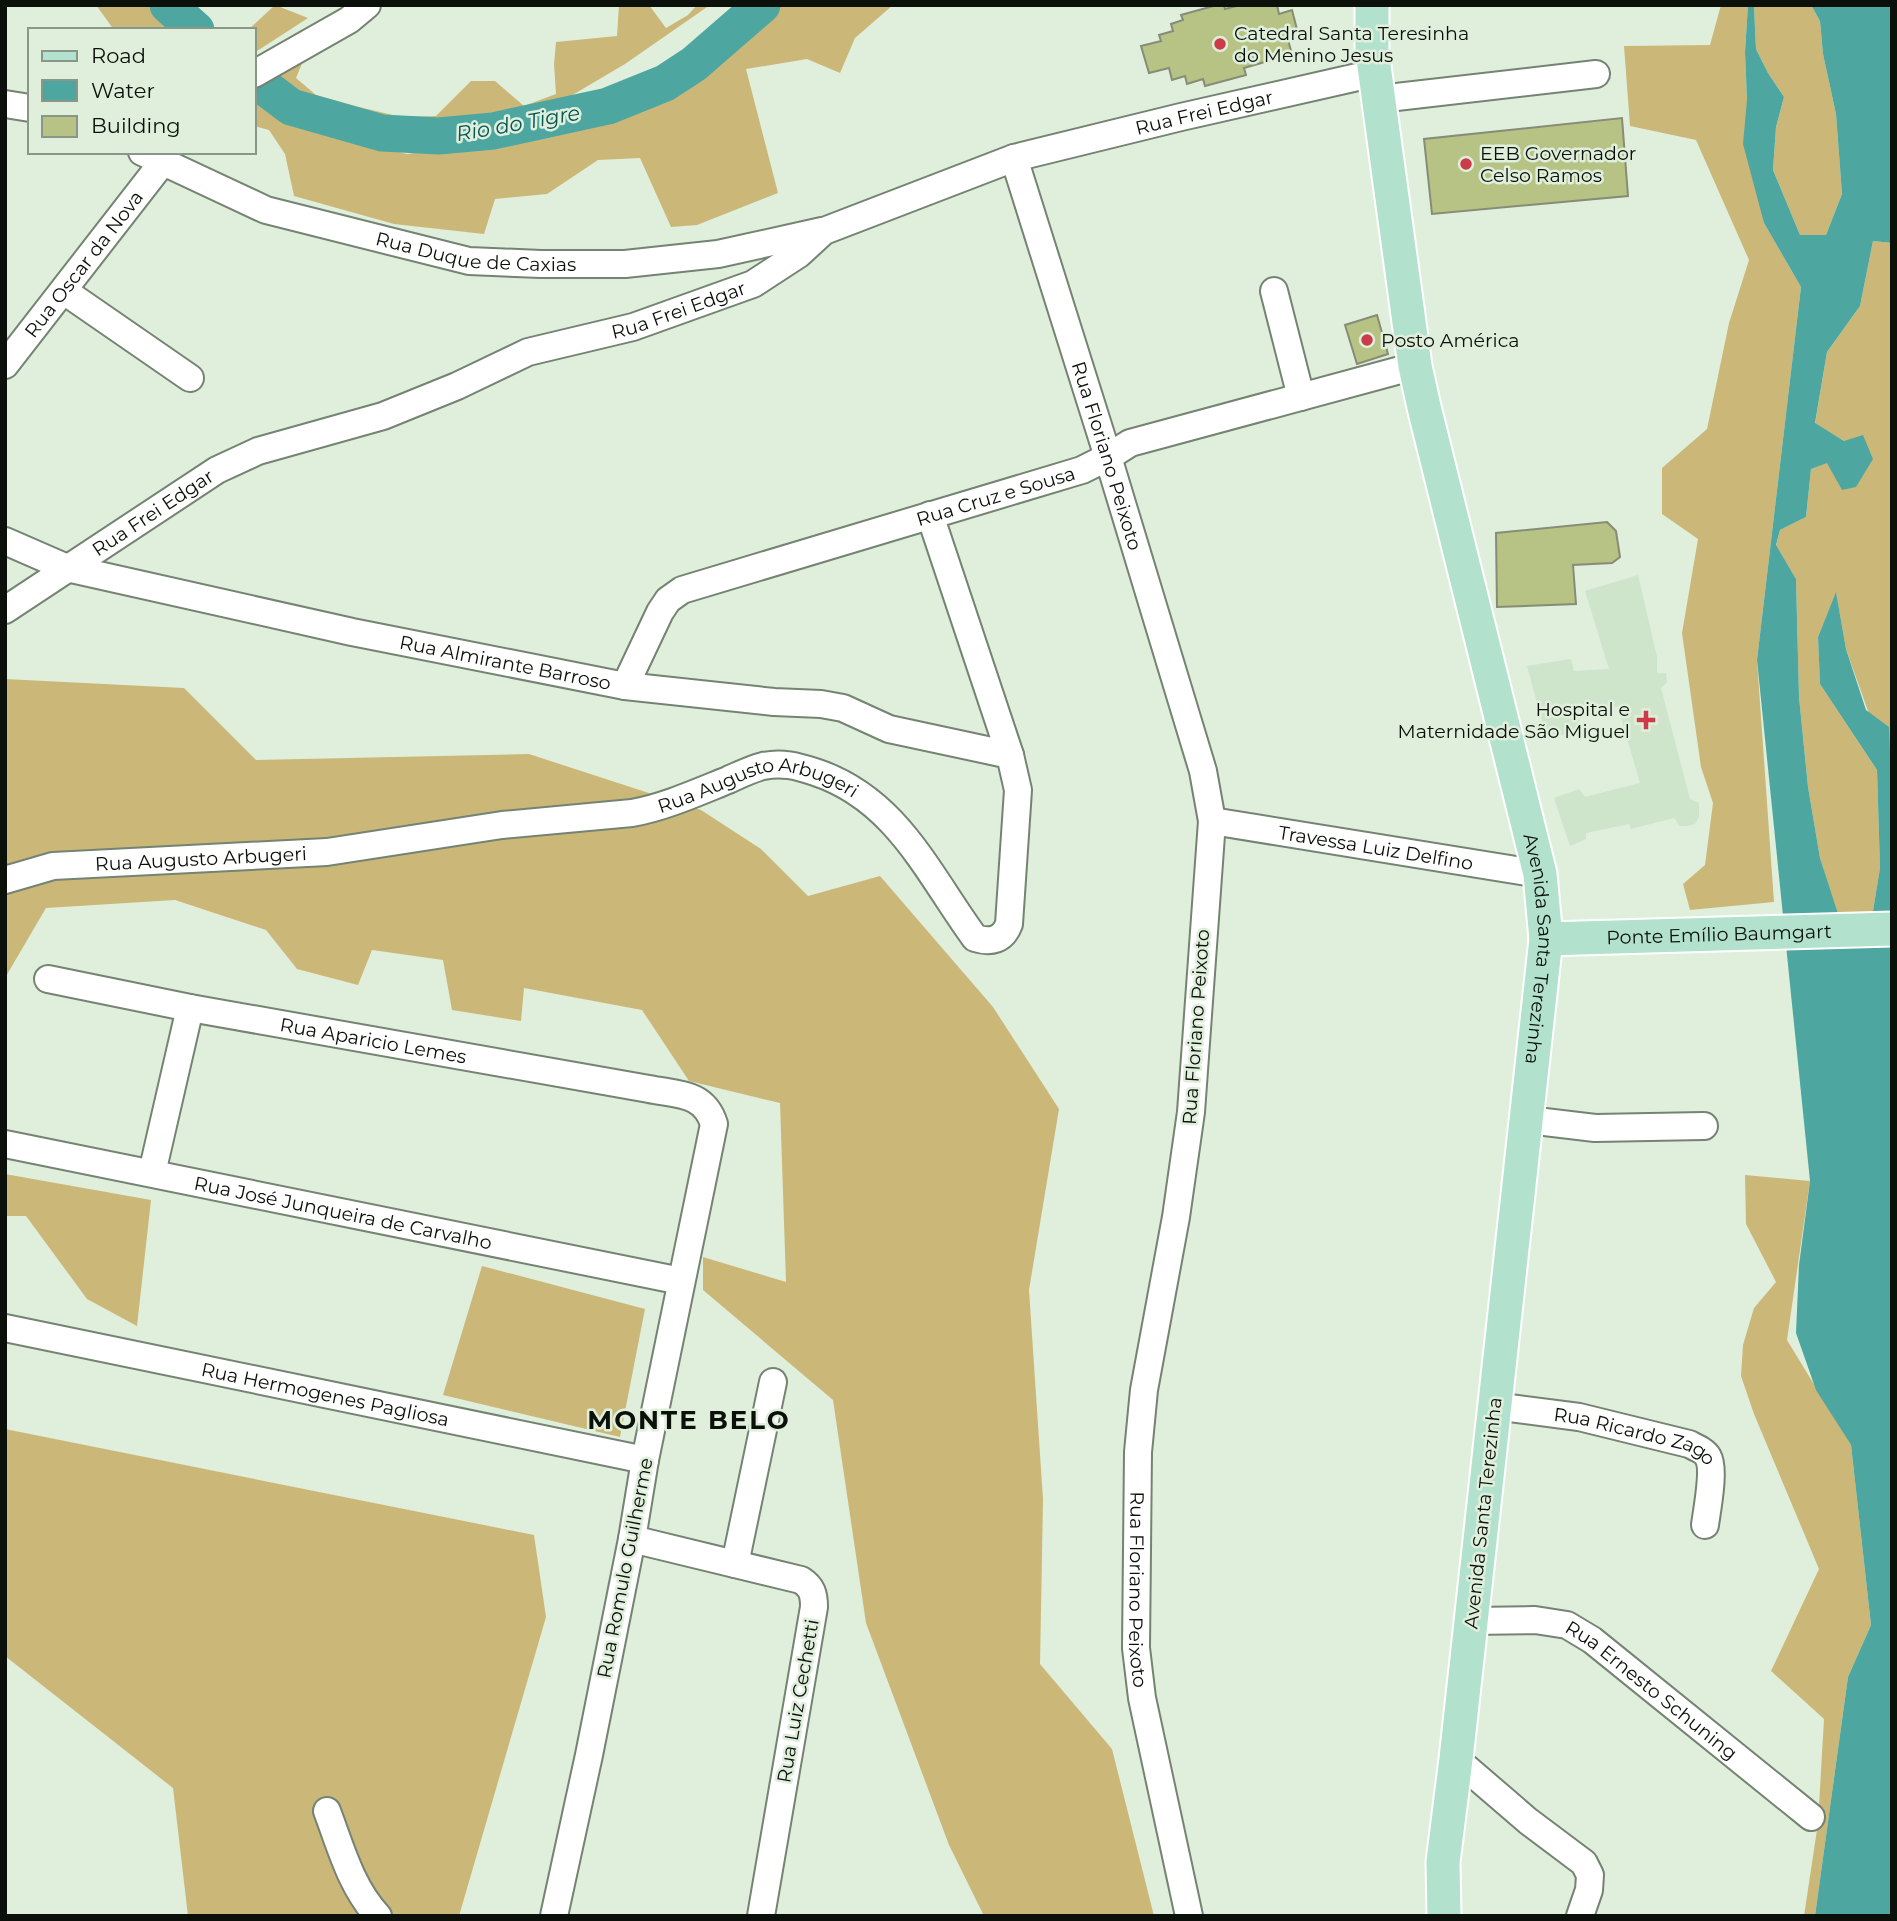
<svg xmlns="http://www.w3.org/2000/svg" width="1897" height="1921" font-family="Montserrat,sans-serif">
  <rect width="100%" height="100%" fill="#dfefdc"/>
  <path fill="#cee4cb" d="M1638 575 1657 657V673H1666L1667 682 1661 688 1690 799 1699 803V817L1695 824 1687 826H1680L1674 818 1631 829 1629 824 1586 833V839L1570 846 1554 798 1579 789 1585 797 1640 783 1618 707 1578 710 1580 730 1547 739 1527 666 1571 659 1574 671 1609 669 1585 591Z"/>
  <path fill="#cbb879" d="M96 5H174L197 30H114Z
    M275 5 308 18 254 53V30H248Z
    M619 5H649L666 28 688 15 697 5H710L625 64 542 113 487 124 420 128 325 113 259 80 306 54 296 78 316 95 355 106 401 117 436 116 471 81H495L524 106 556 94 554 64 556 42 617 36Z
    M770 5H893L855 38 840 73 807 59 746 69 778 193 697 225 671 227 640 158 598 160 547 194 495 199 484 234 394 224 294 196 285 154 269 130 254 126V99L328 135 407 154 495 142 663 92 705 63Z
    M1721 5H1748L1745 52 1747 100 1764 223 1801 287 1757 660 1774 902 1690 910 1683 884 1705 865 1713 803 1701 767 1682 633 1698 539 1662 514V468L1707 429 1729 323 1749 260 1696 140 1630 126 1624 46 1710 45Z
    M1756 5H1811L1820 21 1823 54 1836 114 1842 194 1826 235H1800L1773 170 1776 127 1784 97 1768 73 1756 49 1754 7Z
    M1873 241 1892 243V798L1890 773 1846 649 1836 593 1818 637 1820 684 1877 770 1880 868 1873 911 1838 917 1820 858 1808 787 1799 697 1796 579 1776 546 1780 530 1806 517 1811 469 1827 462 1844 441 1815 424 1827 352 1860 306Z
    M5 679 184 688 256 760 529 754 701 810 761 849 808 896 880 876 993 1007 1059 1109 1029 1290 1043 1499 1040 1664 1112 1749 1154 1916H984L949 1845 866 1623 833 1400 703 1290V1257L786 1282 780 1103 689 1081 642 1010 524 988 521 1021 452 1010 443 960 372 950 358 985 297 969 266 930 175 900 46 908 5 978Z
    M5 1174 151 1200 137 1326 87 1299 26 1216H5Z
    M1745 1175 1810 1181 1787 1340 1851 1445 1871 1625 1848 1677 1815 1916H1804L1818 1823 1824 1719 1771 1671 1819 1569 1754 1414 1741 1376 1743 1345 1754 1308 1776 1282 1746 1224Z
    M482 1266 645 1309 620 1437 443 1395Z
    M5 1429 534 1535 546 1617 459 1916H188L173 1788 5 1656Z"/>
  <path fill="#4ea6a1" d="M1748 5H1756L1754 7 1756 49 1768 73 1784 97 1776 127 1773 170 1800 235H1826L1842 194 1836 114 1823 54 1820 21 1811 5H1892V243L1873 241 1860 306 1827 352 1815 423 1844 441 1863 435 1873 459 1856 487 1842 490 1827 463 1811 469 1806 517 1780 530 1776 545 1796 579 1799 697 1808 787 1820 858 1839 917 1873 911 1880 868 1877 770 1820 684 1818 637 1836 592 1846 649 1866 710 1889 727 1892 798V1916H1815L1848 1677 1871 1625 1851 1445 1816 1390 1796 1333 1799 1265 1810 1181 1757 660 1801 287 1764 223 1743 144 1747 100 1745 52Z"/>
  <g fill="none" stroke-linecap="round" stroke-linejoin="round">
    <path stroke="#4ea6a1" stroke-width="37" d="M168 5 196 30
      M254 79 291 107 382 133 439 136 493 131 608 106 665 83 694 64 762 5"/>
  </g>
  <path fill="#b6c384" stroke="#878c77" stroke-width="2" d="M1217 5H1224L1225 9 1240 5H1277L1279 14 1292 10 1299 37 1288 40 1292 54 1244 68 1246 75 1205 86 1203 79 1187 84 1185 76 1172 80 1169 68 1149 73 1141 46 1161 41 1159 35 1173 31 1171 24 1183 20 1181 15Z
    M1622 118 1628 196 1432 214 1424 139Z
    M1377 315 1388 354 1357 364 1345 325Z
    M1607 522 1616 531 1620 557 1612 563 1573 565 1576 604 1497 607 1496 533Z"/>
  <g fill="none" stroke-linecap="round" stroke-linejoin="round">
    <defs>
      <g id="minor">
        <path d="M254 74 349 20 367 5"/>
        <path d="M1379 99 1596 74"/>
        <path d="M5 104 30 108"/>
        <path id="s1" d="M142 152 266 210 469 261 541 264H625L718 254 822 231"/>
        <path id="s2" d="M1014 158 1108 457 1203 771 1212 821 1191 1112 1176 1217 1144 1390 1138 1452 1136 1648 1142 1698 1189 1916"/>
        <path d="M64 291 190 378"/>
        <path d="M1274 291 1301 397"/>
        <path id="s3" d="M5 365 162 163"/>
        <path id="s4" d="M5 541 67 568 352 632 625 686 774 702 821 704 843 708 889 729 1010 755"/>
        <path id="s5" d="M5 610 217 470 258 451 383 416 457 386 528 352 633 327 753 284 799 254 824 231 1014 158 1181 117 1375 73"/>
        <path id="s6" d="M625 686 660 612 668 600 682 590 1082 470 1108 457 1130 443 1415 366"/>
        <path id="s7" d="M1212 821 1540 874"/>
        <path id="s8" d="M5 880 53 866 327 852 502 825 632 813C665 807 698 792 728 780 739 775 751 769 763 766 782 762 797 766 815 772 897 799 928 874 975 938 991 943 1003 940 1009 924L1018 790 1010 755 930 515"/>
        <path id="s9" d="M48 979 190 1008 649 1089C678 1095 704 1092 714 1124L645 1460 632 1539 589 1755 554 1916"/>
        <path d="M1528 1120 1595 1128 1704 1126"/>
        <path id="s10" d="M5 1144 681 1281"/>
        <path d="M152 1173 190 1008"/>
        <path id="s11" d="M5 1328 645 1460"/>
        <path id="s12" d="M1494 1406 1579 1417 1689 1444C1695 1447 1705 1451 1708 1457 1715 1469 1707 1510 1705 1525"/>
        <path d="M632 1539 801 1580C812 1587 814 1594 814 1607L761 1916"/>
        <path d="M735 1564 773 1382"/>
        <path id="s13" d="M1471 1621 1535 1620 1567 1625 1592 1640 1811 1817"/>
        <path d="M1456 1759 1528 1821 1584 1863 1590 1875 1589 1890 1580 1916"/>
        <path d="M327 1811C341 1848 351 1887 378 1916"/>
      </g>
      <g id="major">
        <path id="s14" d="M1372 5V51L1415 366 1424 407 1540 874 1546 939 1456 1759 1443 1862 1444 1916"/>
        <path id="s15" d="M1546 939 1892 929"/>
      </g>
    </defs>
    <use href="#minor" stroke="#748372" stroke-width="30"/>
    <use href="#major" stroke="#fff" stroke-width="37"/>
    <use href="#minor" stroke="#fff" stroke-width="26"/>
    <use href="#major" stroke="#b2e2ce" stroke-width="33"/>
  </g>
  <g fill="#cb3b4a" stroke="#dfefdc" stroke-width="2.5">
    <circle cx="1220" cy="44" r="7"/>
    <circle cx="1466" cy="164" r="7"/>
    <circle cx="1367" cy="340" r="7"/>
    <path d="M1642.5 709.5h7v7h7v7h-7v7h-7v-7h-7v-7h7z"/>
  </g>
  <g text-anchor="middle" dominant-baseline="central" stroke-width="5" stroke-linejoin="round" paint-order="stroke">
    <g font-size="19" fill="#0b100a" stroke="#dfefdc" text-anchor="start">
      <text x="1234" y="33">Catedral Santa Teresinha<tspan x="1234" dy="22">do Menino Jesus</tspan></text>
      <text x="1480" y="153">EEB Governador<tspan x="1480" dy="22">Celso Ramos</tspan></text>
      <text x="1381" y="340">Posto América</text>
      <text x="1630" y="709" text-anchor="end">Hospital e<tspan x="1630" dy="22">Maternidade São Miguel</tspan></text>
    </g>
    <g font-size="19" fill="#0b100a" stroke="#dfefdc">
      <text stroke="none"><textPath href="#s5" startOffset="1311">Rua Frei Edgar</textPath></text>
      <text stroke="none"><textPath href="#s1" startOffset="352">Rua Duque de Caxias</textPath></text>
      <text stroke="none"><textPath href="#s3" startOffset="128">Rua Oscar da Nova</textPath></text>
      <text stroke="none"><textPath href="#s5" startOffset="744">Rua Frei Edgar</textPath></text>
      <text stroke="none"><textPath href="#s2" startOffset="312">Rua Floriano Peixoto</textPath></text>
      <text stroke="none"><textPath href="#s6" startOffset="441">Rua Cruz e Sousa</textPath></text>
      <text stroke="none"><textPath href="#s5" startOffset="177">Rua Frei Edgar</textPath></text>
      <text stroke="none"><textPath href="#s4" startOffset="516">Rua Almirante Barroso</textPath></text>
      <text stroke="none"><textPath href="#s8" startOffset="765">Rua Augusto Arbugeri</textPath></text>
      <text stroke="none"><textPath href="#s7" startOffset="166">Travessa Luiz Delfino</textPath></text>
      <text stroke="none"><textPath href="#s8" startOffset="198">Rua Augusto Arbugeri</textPath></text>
      <text stroke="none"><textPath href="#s15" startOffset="173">Ponte Emílio Baumgart</textPath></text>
      <text stroke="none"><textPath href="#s14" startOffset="962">Avenida Santa Terezinha</textPath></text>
      <text transform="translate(1196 1027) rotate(-86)">Rua Floriano Peixoto</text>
      <text stroke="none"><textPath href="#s9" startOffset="331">Rua Aparicio Lemes</textPath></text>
      <text stroke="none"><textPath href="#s10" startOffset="345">Rua José Junqueira de Carvalho</textPath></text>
      <text stroke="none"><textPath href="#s11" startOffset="327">Rua Hermogenes Pagliosa</textPath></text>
      <text stroke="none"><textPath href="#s12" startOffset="145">Rua Ricardo Zago</textPath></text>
      <text transform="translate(1483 1513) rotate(-84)">Avenida Santa Terezinha</text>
      <text transform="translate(625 1568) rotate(-79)">Rua Romulo Guilherme</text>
      <text stroke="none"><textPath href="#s2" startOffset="1466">Rua Floriano Peixoto</textPath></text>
      <text stroke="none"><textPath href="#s13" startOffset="203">Rua Ernesto Schuning</textPath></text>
      <text transform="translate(798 1701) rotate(-80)">Rua Luiz Cechetti</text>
    </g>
    <g font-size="21" font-style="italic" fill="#065653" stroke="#dfefdc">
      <text transform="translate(518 123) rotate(-10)">Rio do Tigre</text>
    </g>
    <g font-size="26" font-weight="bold" letter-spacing="2" fill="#0b100a" stroke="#dfefdc">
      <text x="689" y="1420">MONTE BELO</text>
    </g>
  </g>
  <rect width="1897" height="1921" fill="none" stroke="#0b100a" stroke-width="14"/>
  <rect x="28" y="28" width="228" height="126" fill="#dfefdc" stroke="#8a9688" stroke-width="2"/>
  <rect x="42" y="51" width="35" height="10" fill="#b2e2ce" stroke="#8a9688" stroke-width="2"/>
  <text x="91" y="63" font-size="21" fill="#0b100a">Road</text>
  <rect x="42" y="80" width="35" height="21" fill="#4ea6a1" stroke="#8a9688" stroke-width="2"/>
  <text x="91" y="98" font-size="21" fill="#0b100a">Water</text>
  <rect x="42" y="116" width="35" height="21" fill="#b6c384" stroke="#8a9688" stroke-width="2"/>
  <text x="91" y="133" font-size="21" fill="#0b100a">Building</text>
</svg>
